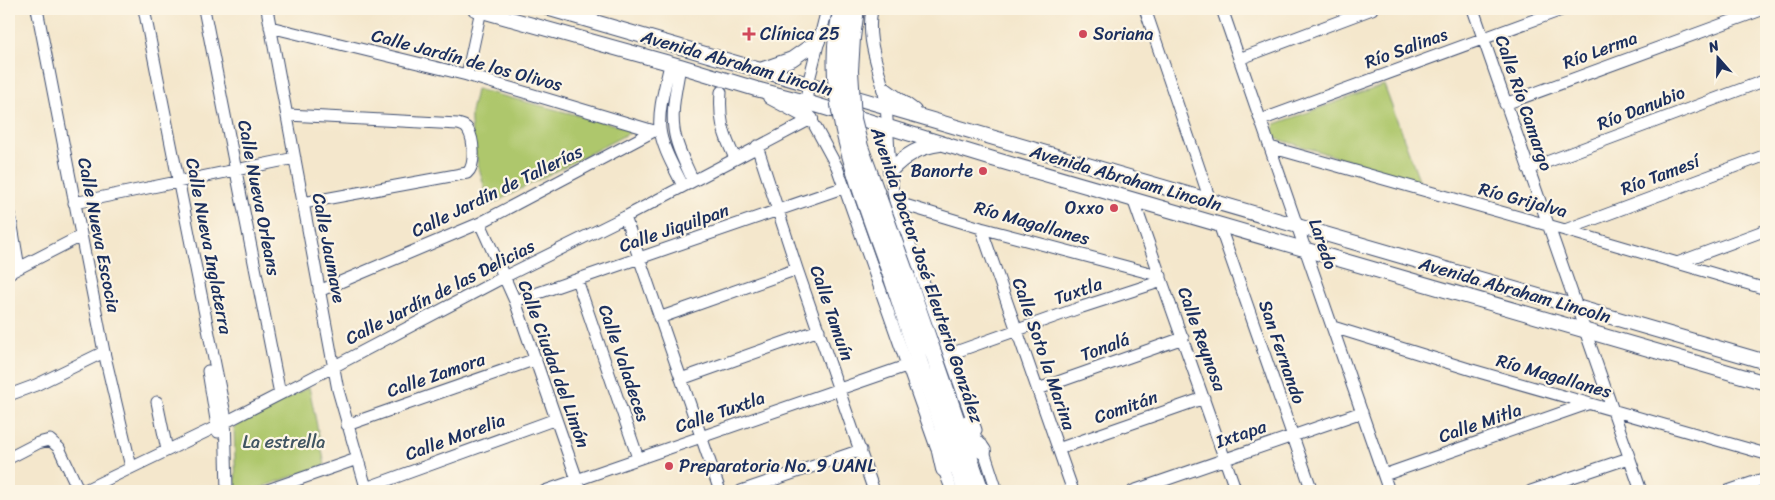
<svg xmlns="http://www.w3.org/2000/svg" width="1775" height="500" font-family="Sriracha,sans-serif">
  <rect width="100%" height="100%" fill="#fcf5e5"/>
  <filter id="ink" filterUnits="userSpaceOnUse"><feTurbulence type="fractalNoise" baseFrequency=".02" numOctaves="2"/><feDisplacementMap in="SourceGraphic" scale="10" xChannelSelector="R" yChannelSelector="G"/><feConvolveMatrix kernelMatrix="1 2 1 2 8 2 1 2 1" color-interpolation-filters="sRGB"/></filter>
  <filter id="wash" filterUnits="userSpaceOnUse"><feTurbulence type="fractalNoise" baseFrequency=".0096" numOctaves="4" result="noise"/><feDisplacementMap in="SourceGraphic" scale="20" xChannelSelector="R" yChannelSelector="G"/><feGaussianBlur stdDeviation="1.12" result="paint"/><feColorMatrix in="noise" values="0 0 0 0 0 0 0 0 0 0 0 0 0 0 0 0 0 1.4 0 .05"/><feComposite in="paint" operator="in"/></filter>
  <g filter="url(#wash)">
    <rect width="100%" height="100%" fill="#f4e7cc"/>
    <path fill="#aec76c" stroke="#647b65" d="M1384 85 1420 182 1271 137 1275 124Z
      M476 89 635 130 490 205C482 180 469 138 471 112 472 105 475 97 476 89Z
      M309 387 325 465 251 491H236L234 427Z"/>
  </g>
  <g filter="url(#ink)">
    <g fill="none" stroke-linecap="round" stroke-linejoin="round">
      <defs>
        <path id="minor" d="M37 9 104 352 131 467
          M144 9 225 414 227 491
          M204 9 280 394
          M267 9 338 390 367 491
          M827 9 808 84 806 107 811 119 837 167 936 447
          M872 9C865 47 883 71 886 106 889 138 888 170 895 202L976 430
          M1145 9 1210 200
          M1222 9 1389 491
          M1473 9 1641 491
          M270 27 467 75 654 131
          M1239 59 1372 9
          M670 64C666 84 658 108 660 129 662 148 675 169 683 186
          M680 66C677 86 671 108 674 129 676 147 686 164 693 181
          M467 75 481 10
          M721 92C719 119 723 134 735 158
          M1505 104 1764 9
          M288 115 458 124C462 125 466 126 468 130 474 139 476 166 467 173L303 203
          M1261 120 1564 9
          M757 146 797 269 874 491
          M1270 147 1565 230 1766 289
          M1528 169 1766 80
          M1133 199 1236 491
          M895 202 981 228 1161 276
          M74 203 295 158
          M10 214 19 268
          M625 217 720 491
          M480 223 515 301 581 491
          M1219 224 1312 491
          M981 228 1073 491
          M1565 230 1766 155
          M1677 263 1766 230
          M9 273 81 236
          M577 280 638 458
          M319 291 480 223 656 130
          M515 301 845 187
          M659 318 797 269
          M1333 327 1472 370 1766 454
          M950 354 1082 307 1162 281
          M208 371 218 432
          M681 379 819 330
          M1038 389 1183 338
          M9 395 36 385 104 352
          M157 402 167 450
          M347 425 536 359
          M982 445 997 491
          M1058 449 1204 398
          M9 458 38 443 50 440 59 448 79 491
          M941 462 952 491
          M1384 475 1587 404
          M366 488 556 419
          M83 491 218 426 333 367 504 277 625 217 811 119
          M265 491 357 459
          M545 491 906 366
          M741 491 861 450
          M1133 491 1362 412
          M1531 491 1629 458
          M1728 491 1766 478"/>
        <path id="major" d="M475 9 680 66 756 89 806 102 993 159 1766 383
          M550 9 1766 362
          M760 70 792 59 818 41
          M884 89 914 111
          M770 97 811 119
          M890 171C904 156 919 146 940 144"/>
        <path id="highway" d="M907 277 981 491
          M893 281 920 364 966 491
          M968 423 974 440 983 451
          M937 438 944 469"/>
      </defs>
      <use href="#minor" stroke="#3c4b6e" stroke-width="13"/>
      <use href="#major" stroke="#3c4b6e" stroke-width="16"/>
      <use href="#highway" stroke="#3c4b6e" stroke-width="18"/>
      <use href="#minor" stroke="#fff" stroke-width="11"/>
      <use href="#major" stroke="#fff" stroke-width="14"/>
      <use href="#highway" stroke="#fff" stroke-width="16"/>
      <defs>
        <path id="highway-bridge" d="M842 9C818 98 865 198 893 281
          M856 9 852 38 850 71 853 119 860 147 907 277"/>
      </defs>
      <use href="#highway-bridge" stroke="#3c4b6e" stroke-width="18" stroke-linecap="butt"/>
      <use href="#highway-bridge" stroke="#fff" stroke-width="16"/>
    </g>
  </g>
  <g fill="#d1495b" stroke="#fcf5e5" stroke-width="2">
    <path d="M746.5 26.5h5v5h5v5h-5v5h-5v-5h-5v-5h5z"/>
    <circle cx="1083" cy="34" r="5"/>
    <circle cx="983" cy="171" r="5"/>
    <circle cx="1114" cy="208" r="5"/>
    <circle cx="669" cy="466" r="5"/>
  </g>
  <g text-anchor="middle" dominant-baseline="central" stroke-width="4.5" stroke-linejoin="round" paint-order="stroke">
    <g font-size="18" fill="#1b2f5e" stroke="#fcf5e5" text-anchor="start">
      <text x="760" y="34">Clínica 25</text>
      <text x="1093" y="34">Soriana</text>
      <text x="973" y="171" text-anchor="end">Banorte</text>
      <text x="1104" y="208" text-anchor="end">Oxxo</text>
      <text x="679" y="466">Preparatoria No. 9 UANL</text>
    </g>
    <g font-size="18" fill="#1b2f5e" stroke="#fcf5e5">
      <text transform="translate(1406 48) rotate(-20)">Río Salinas</text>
      <text transform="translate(1600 50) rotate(-20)">Río Lerma</text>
      <text transform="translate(467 60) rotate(15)">Calle Jardín de los Olivos</text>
      <text transform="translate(737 63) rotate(16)">Avenida Abraham Lincoln</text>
      <text transform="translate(1524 103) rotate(71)">Calle Río Camargo</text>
      <text transform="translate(1641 108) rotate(-21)">Río Danubio</text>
      <text transform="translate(1660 175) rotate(-21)">Río Tamesí</text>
      <text transform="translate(1126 178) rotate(16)">Avenida Abraham Lincoln</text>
      <text transform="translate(497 191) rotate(-26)">Calle Jardín de Tallerías</text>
      <text transform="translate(259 198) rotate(79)">Calle Nueva Orleans</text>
      <text transform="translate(1523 200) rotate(15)">Río Grijalva</text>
      <text transform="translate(1032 223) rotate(16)">Río Magallanes</text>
      <text transform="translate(674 228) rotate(-19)">Calle Jiquilpan</text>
      <text transform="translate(99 235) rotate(79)">Calle Nueva Escocia</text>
      <text transform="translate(1323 244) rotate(71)">Laredo</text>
      <text transform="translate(209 246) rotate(79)">Calle Nueva Inglaterra</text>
      <text transform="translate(329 248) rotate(79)">Calle Jaumave</text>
      <text transform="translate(927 275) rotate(71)">Avenida Doctor José Eleuterio González</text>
      <text transform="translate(1515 290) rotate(16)">Avenida Abraham Lincoln</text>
      <text transform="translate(1078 291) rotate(-19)">Tuxtla</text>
      <text transform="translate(440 292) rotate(-27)">Calle Jardín de las Delicias</text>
      <text transform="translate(832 313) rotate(71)">Calle Tamuín</text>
      <text transform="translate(1202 339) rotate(70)">Calle Reynosa</text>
      <text transform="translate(1105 347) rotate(-20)">Tonalá</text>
      <text transform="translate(1282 352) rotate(71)">San Fernando</text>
      <text transform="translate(1044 354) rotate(71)">Calle Soto la Marina</text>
      <text transform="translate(624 363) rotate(71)">Calle Valadeces</text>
      <text transform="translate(554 364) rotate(70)">Calle Ciudad del Limón</text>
      <text transform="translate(436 375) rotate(-19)">Calle Zamora</text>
      <text transform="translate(1554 376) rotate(16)">Río Magallanes</text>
      <text transform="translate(1126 407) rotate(-19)">Comitán</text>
      <text transform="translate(720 412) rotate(-19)">Calle Tuxtla</text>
      <text transform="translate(1480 423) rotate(-19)">Calle Mitla</text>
      <text transform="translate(1241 434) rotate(-19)">Ixtapa</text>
      <text transform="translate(455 437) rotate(-20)">Calle Morelia</text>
    </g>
    <g font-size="18" fill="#405562" stroke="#fcf5e5">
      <text x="284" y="442">La estrella</text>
    </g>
  </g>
  <rect width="1775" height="500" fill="none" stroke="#fcf5e5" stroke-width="30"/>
  <g transform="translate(1718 58) rotate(340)" stroke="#fcf5e5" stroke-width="4" paint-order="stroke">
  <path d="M0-4L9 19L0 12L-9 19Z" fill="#1b2f5e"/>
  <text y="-8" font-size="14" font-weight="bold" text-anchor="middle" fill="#1b2f5e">N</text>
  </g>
</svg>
